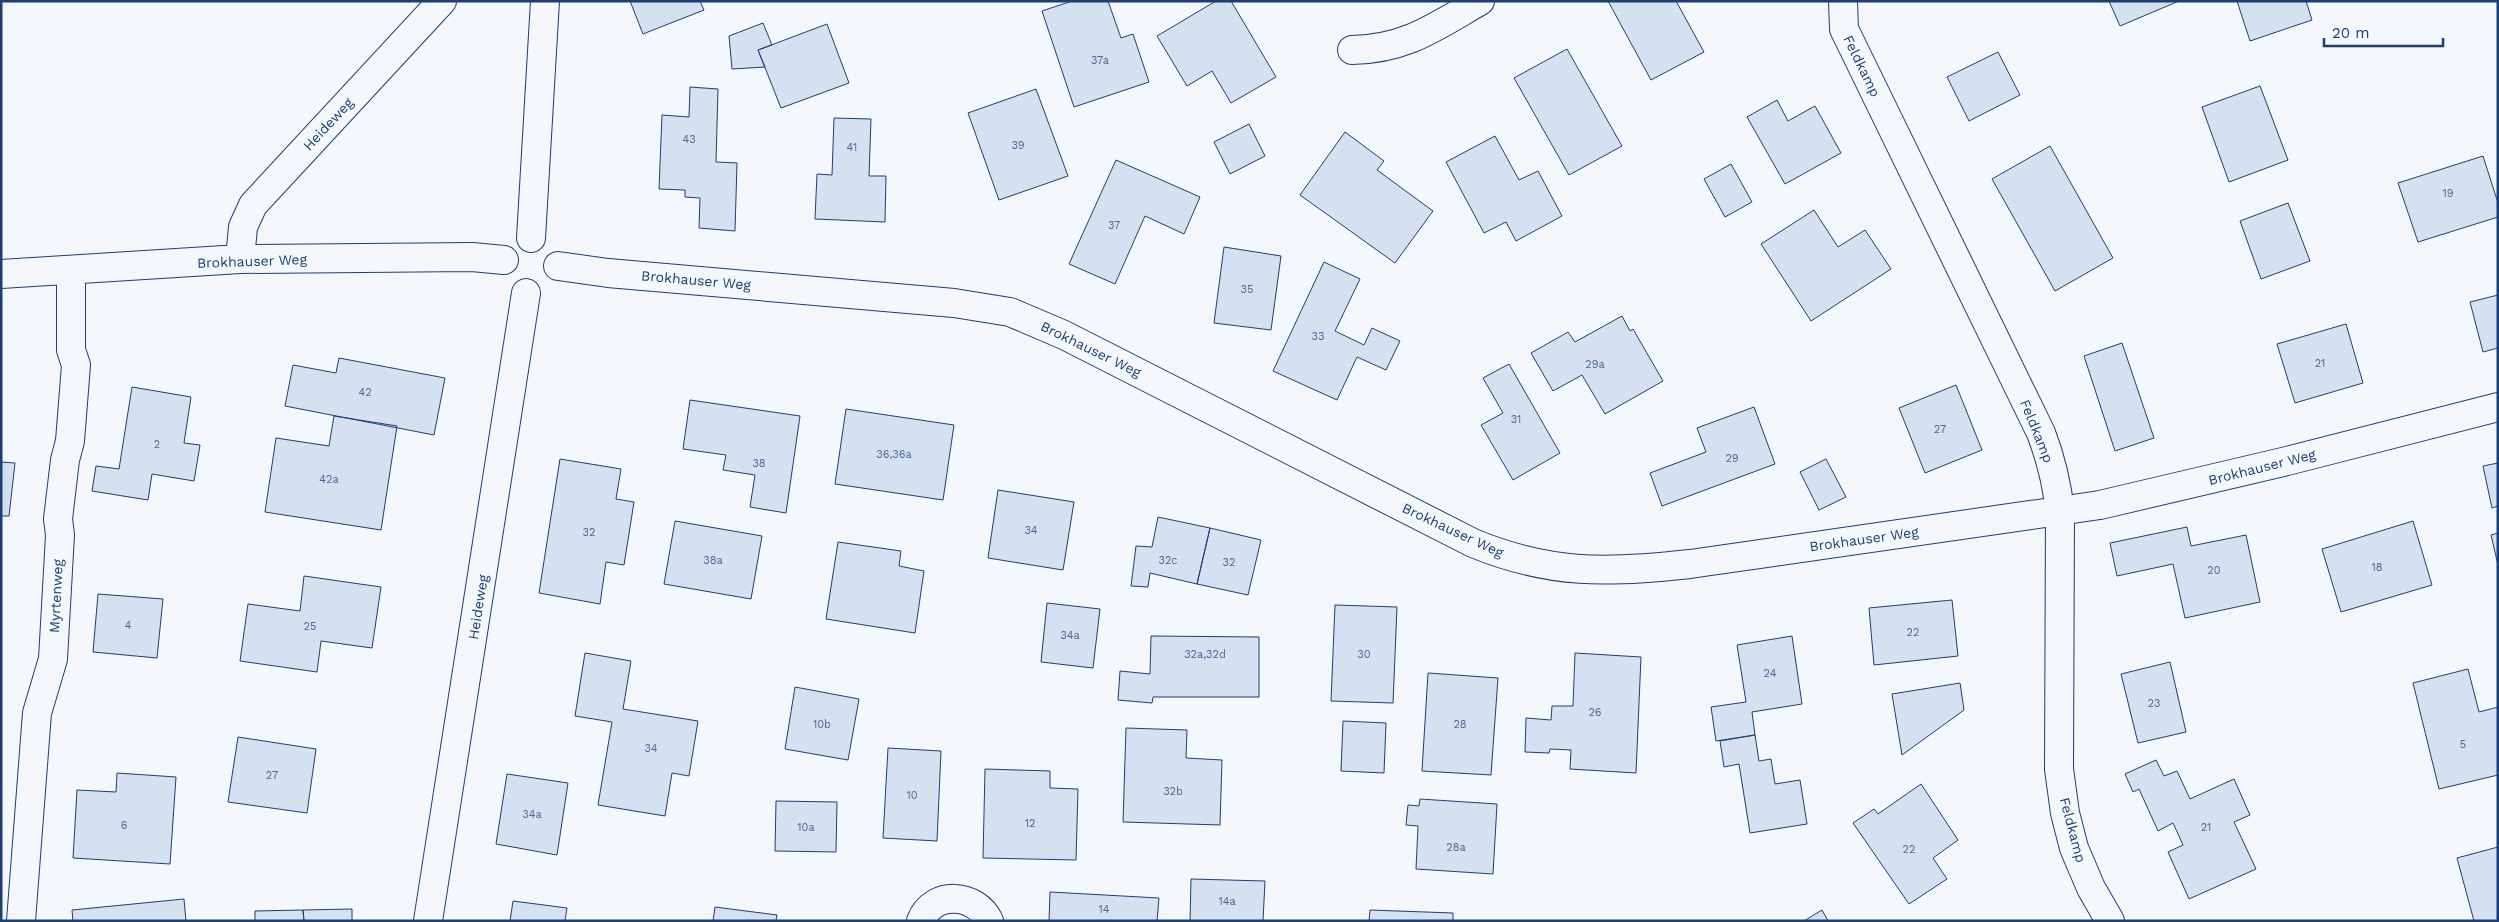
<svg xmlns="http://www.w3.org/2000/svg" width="2499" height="922" font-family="'Work Sans',sans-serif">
  <rect width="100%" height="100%" fill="#f4f7fb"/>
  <path fill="#d5e0f0" stroke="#1d3f73" d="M630 1H700L704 10 643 34Z
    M1072 1H1108L1121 38 1133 34 1149 82 1074 107 1042 11Z
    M1216 1H1231L1276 77 1231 103 1212 71 1187 86 1157 36Z
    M1608 1H1676L1704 52 1651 80Z
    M2109 1H2179L2120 26Z
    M2237 1H2306L2312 20 2250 41Z
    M763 23 772 45 758 50 765 67 732 69 729 36Z
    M827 24 849 83 781 108 758 50Z
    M1567 49 1622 146 1569 175 1514 78Z
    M1998 52 2020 95 1969 121 1947 77Z
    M2260 86 2288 160 2229 182 2202 107Z
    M690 87 718 89 716 162 737 163 735 231 699 228 700 198 685 197V190L659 189 662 115 689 117Z
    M1036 89 1068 176 999 200 968 113Z
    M1777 100 1788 121 1815 106 1841 153 1785 184 1747 117Z
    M834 118 871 119 869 176H886L885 222 815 219 817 174 832 175Z
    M1249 124 1265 156 1230 174 1214 142Z
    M1345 132 1384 161 1377 170 1433 211 1395 263 1300 195Z
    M1495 136 1519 180 1538 171 1562 216 1516 241 1506 222 1484 233 1446 162Z
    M2050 146 2113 258 2055 291 1992 179Z
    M2483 156 2498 203V217L2418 242 2398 183Z
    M1116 160 1200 197 1184 234 1145 216 1115 284 1069 264Z
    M1731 164 1752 202 1725 217 1704 179Z
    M2288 203 2310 261 2261 279 2240 221Z
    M1814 210 1838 247 1865 230 1891 269 1811 321 1761 244Z
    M1224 247 1281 256 1271 330 1214 323Z
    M1324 262 1360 279 1335 331 1364 345 1372 328 1400 341 1386 370 1357 357 1337 400 1273 371Z
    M2498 295V348L2483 352 2470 302Z
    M1622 316 1630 331 1633 329 1663 381 1605 414 1582 375 1553 391 1531 353 1568 332 1575 342Z
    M2346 324 2363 383 2295 403 2277 344Z
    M2122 343 2154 438 2115 451 2084 356Z
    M339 358 445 378 434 435 285 406 293 365 336 373Z
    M1509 364 1560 453 1513 480 1481 425 1503 413 1483 378Z
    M1956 385 1982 450 1925 473 1899 408Z
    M132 387 191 397 184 443 200 445 194 481 152 474 148 500 92 491 96 466 119 469Z
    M690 400 800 416 786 513 750 507 755 475 723 470 726 455 683 449Z
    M1754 407 1775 464 1662 506 1650 473 1706 452 1697 428Z
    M846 409 954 425 943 500 835 484Z
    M334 416 397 426 381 530 265 512 276 438 329 446Z
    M560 459 621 469 616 499 634 502 624 565 606 562 600 604 539 593Z
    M1826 459 1846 497 1819 510 1800 472Z
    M1 462 15 463 9 516H1Z
    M2498 463V506L2492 508 2483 466Z
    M998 490 1074 502 1063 570 988 558Z
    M1158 517 1210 528 1197 584 1150 573 1148 587 1131 586 1136 546 1152 547Z
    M675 521 762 536 751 599 664 584Z
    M2413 521 2432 585 2341 612 2322 549Z
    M2187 527 2191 546 2246 535 2260 602 2185 618 2173 564 2117 576 2110 543Z
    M1210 528 1261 540 1248 595 1197 584Z
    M2498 533V565L2491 535Z
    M838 542 901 551 899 566 924 571 915 633 826 619Z
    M304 576 381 587 372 648 321 641 317 672 240 661 248 604 300 611Z
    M98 594 163 599 157 658 93 652Z
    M1952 600 1958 656 1874 665 1869 608Z
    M1047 603 1100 609 1093 668 1041 662Z
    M1335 605 1397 607 1393 703 1331 701Z
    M1151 636 1259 637V697H1153L1152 703 1118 700 1120 671 1150 674Z
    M1792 636 1802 704 1752 712 1755 735 1716 741 1711 707 1746 702 1737 645Z
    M585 653 631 661 623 709 698 721 689 776 672 773 665 816 598 805 612 722 575 716Z
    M1575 653 1641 657 1636 773 1570 769 1571 750 1550 749 1549 753 1525 752 1526 718 1551 720 1552 706H1573Z
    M2170 662 2186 732 2138 743 2121 674Z
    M2468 669 2479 712 2498 707V775L2439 789 2413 683Z
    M1428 673 1498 678 1491 775 1422 771Z
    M1960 683 1964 710 1902 755 1892 694Z
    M795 687 859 699 848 760 785 749Z
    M1343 721 1386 723 1384 773 1341 771Z
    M1126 728 1187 730 1186 758 1222 760 1220 825 1123 822Z
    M1755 735 1759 761 1771 759 1775 784 1800 780 1807 824 1750 833 1739 764 1724 767 1720 741Z
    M238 737 316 749 307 813 228 802Z
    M888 748 941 751 937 841 883 838Z
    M2156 760 2164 776 2177 771 2190 799 2234 779 2250 815 2234 822 2256 869 2189 899 2168 852 2183 845 2173 823 2158 831 2139 789 2133 792 2125 774Z
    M985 769 1050 771V788L1078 789 1076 860 983 858Z
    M117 773 176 777 170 864 73 858 77 790 116 792Z
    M507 774 568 783 557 855 496 844Z
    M1921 784 1958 840 1933 858 1947 879 1909 904 1853 823 1874 809 1878 814Z
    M1420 799 1497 804 1493 874 1416 869 1418 826 1406 825 1408 805 1419 806Z
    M776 801 837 802 836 852 775 851Z
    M2498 847V921H2474L2457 858Z
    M1191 879 1265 881 1263 921H1190Z
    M1050 892 1159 898 1157 921H1049Z
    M184 899 186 921H73L72 910Z
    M513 901 567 908 565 921H510Z
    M715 907 777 915 776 921H713Z
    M352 909V921H304L303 910Z
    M303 910 304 921H255V911Z
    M1370 910 1453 913V921H1369Z
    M1822 910 1828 921H1804Z"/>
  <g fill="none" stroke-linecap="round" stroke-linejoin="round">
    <defs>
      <path id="minor" d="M1843 1 1844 29 2041 433C2051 459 2057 484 2060 512L2059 769 2065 813 2074 848 2091 888 2110 921
        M1352 50C1406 49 1435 27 1480 1
        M531 238 545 1
        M240 259 243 227 253 205 442 1
        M558 266 608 273 954 303 1010 312 1064 335 1473 543C1550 575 1609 573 1690 564L2100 505 2287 461 2498 407
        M1 274 240 259 472 257 504 260
        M21 921 37 713 53 659 60 535 58 519 65 460 70 441 76 365 71 350V271
        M428 921 526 293
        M921 921C933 890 976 893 989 921"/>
    </defs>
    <use href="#minor" stroke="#1d3f73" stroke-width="30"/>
    <use href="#minor" stroke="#f4f7fb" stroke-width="28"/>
  </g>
  <g text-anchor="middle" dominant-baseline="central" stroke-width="4" stroke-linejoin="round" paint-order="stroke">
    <g font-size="11" fill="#4b6792">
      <text x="1100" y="60">37a</text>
      <text x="689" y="139">43</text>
      <text x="1018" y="145">39</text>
      <text x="852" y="147">41</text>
      <text x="2448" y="193">19</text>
      <text x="1114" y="225">37</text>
      <text x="1247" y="289">35</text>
      <text x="1318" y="336">33</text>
      <text x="2320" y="363">21</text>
      <text x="1595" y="364">29a</text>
      <text x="365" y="392">42</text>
      <text x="1516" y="419">31</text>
      <text x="1940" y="429">27</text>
      <text x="157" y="444">2</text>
      <text x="894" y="454">36,36a</text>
      <text x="1732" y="458">29</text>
      <text x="759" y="463">38</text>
      <text x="329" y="479">42a</text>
      <text x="1031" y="530">34</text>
      <text x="589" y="532">32</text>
      <text x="713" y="560">38a</text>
      <text x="1168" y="560">32c</text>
      <text x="1229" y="562">32</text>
      <text x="2377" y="567">18</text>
      <text x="2214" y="570">20</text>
      <text x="128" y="625">4</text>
      <text x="310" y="626">25</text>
      <text x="1913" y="632">22</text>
      <text x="1070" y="635">34a</text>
      <text x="1205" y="654">32a,32d</text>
      <text x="1364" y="654">30</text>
      <text x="1770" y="673">24</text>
      <text x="2154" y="703">23</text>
      <text x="1595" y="712">26</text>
      <text x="822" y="724">10b</text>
      <text x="1460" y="724">28</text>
      <text x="2463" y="744">5</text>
      <text x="651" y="748">34</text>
      <text x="272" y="775">27</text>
      <text x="1173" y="791">32b</text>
      <text x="912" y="795">10</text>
      <text x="532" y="814">34a</text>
      <text x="1030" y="823">12</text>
      <text x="124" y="825">6</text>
      <text x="806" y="827">10a</text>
      <text x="2206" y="827">21</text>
      <text x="1456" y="847">28a</text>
      <text x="1909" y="849">22</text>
      <text x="1227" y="901">14a</text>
      <text x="1104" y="909">14</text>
    </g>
    <g font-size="14" fill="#1d3f73" stroke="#f4f7fb">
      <text transform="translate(1862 66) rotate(64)">Feldkamp</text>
      <text transform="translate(328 124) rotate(-47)">Heideweg</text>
      <text transform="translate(252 261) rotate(-2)">Brokhauser Weg</text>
      <text transform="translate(696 280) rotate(5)">Brokhauser Weg</text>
      <text transform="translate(1091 349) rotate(26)">Brokhauser Weg</text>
      <text transform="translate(2037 431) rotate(68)">Feldkamp</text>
      <text transform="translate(2262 467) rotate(-14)">Brokhauser Weg</text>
      <text transform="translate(1453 530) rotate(25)">Brokhauser Weg</text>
      <text transform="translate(1864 539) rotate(-8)">Brokhauser Weg</text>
      <text transform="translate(56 596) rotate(-87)">Myrtenweg</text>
      <text transform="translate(478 607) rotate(-81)">Heideweg</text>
      <text transform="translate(2073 830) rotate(75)">Feldkamp</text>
    </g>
  </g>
  <rect width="2499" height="922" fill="none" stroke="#1d3f73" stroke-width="5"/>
  <path d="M2324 38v8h119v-8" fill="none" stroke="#1d3f73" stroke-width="2.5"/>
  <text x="2332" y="38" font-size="15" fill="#1d3f73" stroke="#f4f7fb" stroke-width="4" paint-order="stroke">20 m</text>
</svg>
